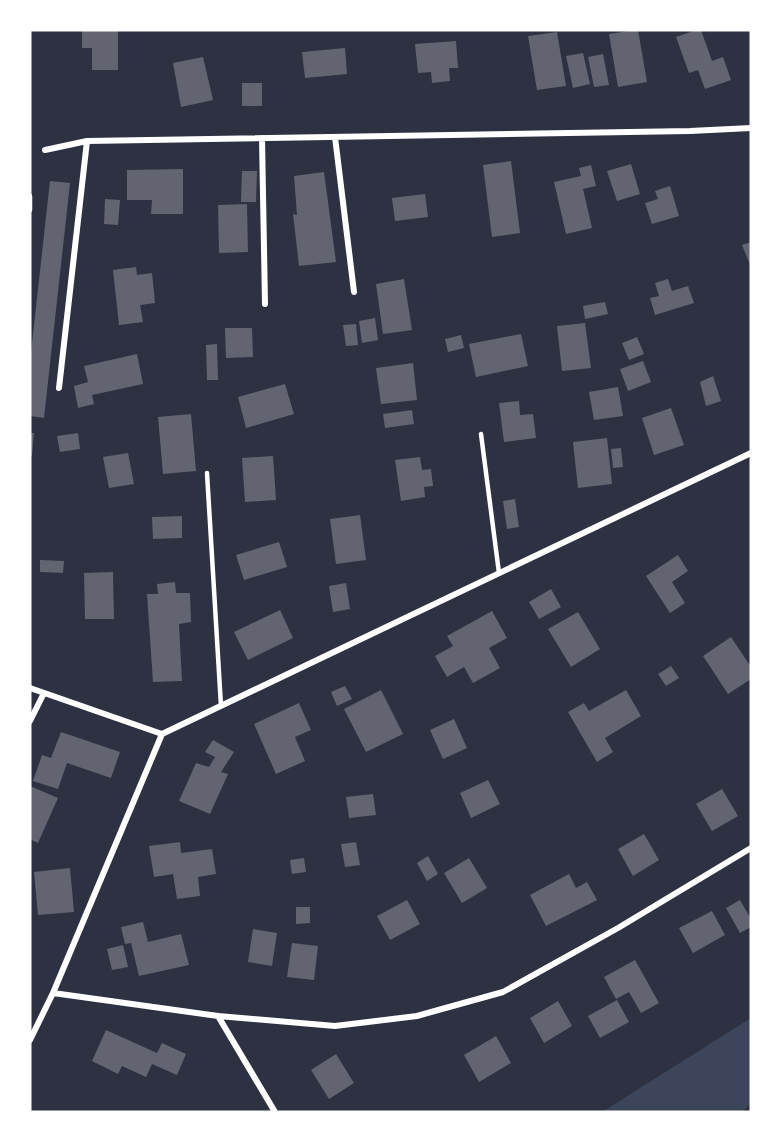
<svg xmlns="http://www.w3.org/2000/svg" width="781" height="1142" font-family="Quicksand,sans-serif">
  <rect width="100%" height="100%" fill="#2d3142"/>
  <path fill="#3c4559" d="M751 1018V1103L742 1112H602Z"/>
  <path fill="#626471" d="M82 30H118V70H92V48H82Z
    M634 30H638L647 82 618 87 609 34Z
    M696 30H701L712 61 723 57 731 80 705 89 698 70 689 73 676 37Z
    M557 32 566 86 537 90 528 36Z
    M456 41 458 68H449L450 81 432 83 431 72 418 73 415 44Z
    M345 48 347 74 305 78 302 52Z
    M583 53 590 84 573 88 566 56Z
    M603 54 609 85 594 87 588 57Z
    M203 57 213 100 181 107 173 63Z
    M242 83H262V106H242Z
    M511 161 520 233 492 237 483 165Z
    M631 164 640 194 617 201 607 171Z
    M591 165 596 186 583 189 592 228 566 234 554 182 581 176 579 168Z
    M183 169V214H151L152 200H127V170Z
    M242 171H257L256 202H241Z
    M324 172 336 262 299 266 293 214 297 215 294 176Z
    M50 181 70 183 44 418 30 416V361Z
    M670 186 679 216 652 224 645 203 658 199 655 191Z
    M425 194 428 217 395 221 392 198Z
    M105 199 120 200 118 225 104 224Z
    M247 204 248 252 219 253 218 205Z
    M751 242V267L742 245Z
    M136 267 137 275 152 273 155 303 140 305 143 322 119 325 113 270Z
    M404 279 412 330 383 334 376 284Z
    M668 279 672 291 688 286 694 303 655 315 650 298 659 296 655 283Z
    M605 302 608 314 585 319 583 306Z
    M375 318 378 340 362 343 359 321Z
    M585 323 591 368 562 371 557 326Z
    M356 324 358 345 346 346 343 325Z
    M225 328H252L253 357 226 358Z
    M521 334 528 366 476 377 469 344Z
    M461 335 464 348 448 352 445 339Z
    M637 337 644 354 629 360 622 343Z
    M217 344 218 380H207L206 345Z
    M137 354 143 384 92 395 94 404 78 408 74 386 88 382 84 366Z
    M643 361 651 382 628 391 620 369Z
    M413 363 417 400 381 404 376 368Z
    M713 376 721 401 706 406 700 382Z
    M285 384 294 414 246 428 238 397Z
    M618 387 623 416 594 420 589 392Z
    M519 401 520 415 533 414 536 438 504 442 499 403Z
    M671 408 684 445 654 455 642 418Z
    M412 410 414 424 385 428 383 414Z
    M191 414 196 471 163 474 158 417Z
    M30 433H34L32 456H30Z
    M78 433 80 449 60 452 57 436Z
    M607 438 612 484 578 488 573 442Z
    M621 448 623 467 613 468 611 449Z
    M128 453 134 484 109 488 103 457Z
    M273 456 276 500 245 502 242 458Z
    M420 457 422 470 431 469 433 486 424 487 425 497 401 501 395 460Z
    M515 499 519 527 507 529 503 501Z
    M360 515 366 560 336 564 330 519Z
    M182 516V538L153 539 152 517Z
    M279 542 287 567 244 580 236 555Z
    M678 555 688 571 672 582 685 603 670 613 646 576Z
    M40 560 64 561 63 573 40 572Z
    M113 572 114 619H85L84 573Z
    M175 582 176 593H190L191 622 179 624 182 681 153 682 147 594H158L157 584Z
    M346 583 350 609 333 612 329 586Z
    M551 589 561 607 539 619 529 602Z
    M280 610 293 638 248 660 234 632Z
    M492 611 507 638 489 648 500 668 473 683 464 667 447 677 435 656 453 646 447 636Z
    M578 612 600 649 571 667 548 629Z
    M731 637 751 667V679L728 694 703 656Z
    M671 666 679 678 666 686 658 674Z
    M345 686 352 699 337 706 331 692Z
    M381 690 403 734 366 752 344 709Z
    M626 690 641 716 605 738 613 752 597 762 568 712 584 703 589 711Z
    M299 703 311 730 295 737 305 761 276 774 254 724Z
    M454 719 467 748 443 759 430 730Z
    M61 732 120 752 111 778 67 763 58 789 33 781 42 755 51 758Z
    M213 740 234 752 221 772 228 774 210 814 179 801 196 763 209 767 215 757 205 752Z
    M488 780 500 804 471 818 460 793Z
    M30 786 58 798 38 843 30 839Z
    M722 789 738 816 712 831 696 804Z
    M373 794 376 815 349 818 346 797Z
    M644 834 659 860 633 876 618 849Z
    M180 842 181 853 212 849 216 874 198 877 200 896 177 899 173 874 154 877 149 846Z
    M356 842 360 865 345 867 341 844Z
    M428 856 438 874 427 881 417 863Z
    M304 858 306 872 292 874 290 860Z
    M469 858 487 888 462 903 444 873Z
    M70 868 74 912 38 915 34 872Z
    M569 874 576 888 587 882 597 900 546 926 530 895Z
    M407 900 420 924 390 940 377 916Z
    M740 900 751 919V927L740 933 726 908Z
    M296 907H310V923L296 924Z
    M712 911 725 935 693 953 679 928Z
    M143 922 148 942 181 934 189 965 139 976 131 943 125 944 121 927Z
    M253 929 277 933 272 966 248 962Z
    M292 943 318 946 314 980 287 977Z
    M123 945 128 967 112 970 107 949Z
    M635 960 659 1003 641 1013 629 992 616 999 604 977Z
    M617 1000 629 1022 600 1038 588 1016Z
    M558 1001 572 1026 544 1043 530 1018Z
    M106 1030 157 1053 162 1043 186 1054 177 1075 152 1064 146 1077 122 1066 118 1074 92 1061Z
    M496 1036 511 1063 479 1082 464 1055Z
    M336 1054 354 1083 329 1099 311 1070Z"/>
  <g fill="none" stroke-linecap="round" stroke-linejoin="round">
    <path stroke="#fff" stroke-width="4.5" d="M30 196V210
      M481 434 499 573
      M207 473 221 706"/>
    <path stroke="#fff" stroke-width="6" d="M335 137 354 292
      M262 138 265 304
      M45 150 87 141 690 131 751 128
      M59 388 87 141
      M30 688 162 734 751 453
      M30 721 44 693
      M53 993 218 1016 335 1026 417 1016 503 992 618 928 751 848
      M218 1016 275 1112
      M30 1040 53 993 162 734"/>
  </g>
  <rect width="781" height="1142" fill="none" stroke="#ffffff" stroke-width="63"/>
</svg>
